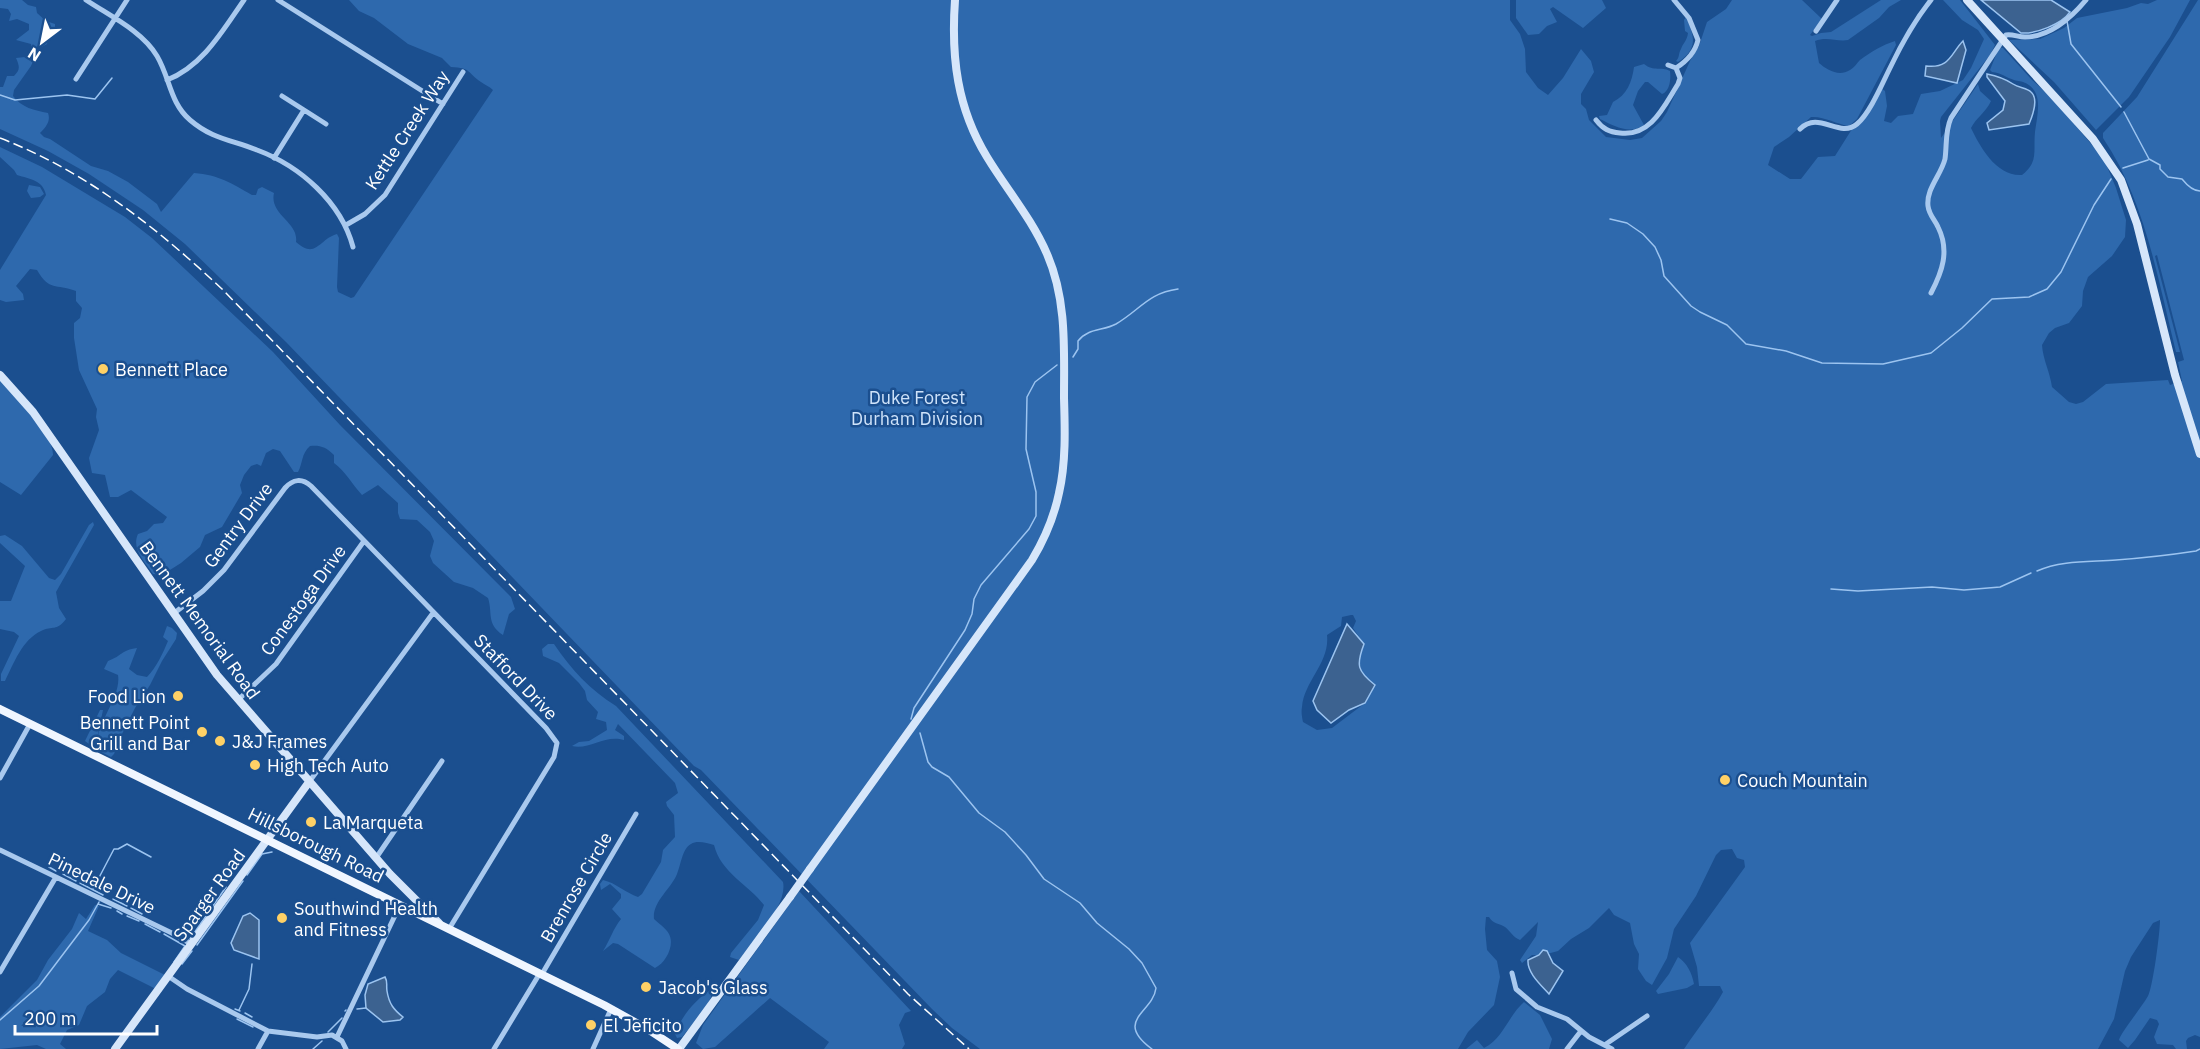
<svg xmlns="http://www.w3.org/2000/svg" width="2200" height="1049" font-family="'IBM Plex Sans',sans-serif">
  <rect width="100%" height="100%" fill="#1b4f8f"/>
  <path fill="#2e69ad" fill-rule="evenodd" d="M0 0H22L28 5 36 7 37 13 46 21 55 24V28L49 32 47 44 38 49 31 66 14 90 13 96C22 108 34 110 48 113 51 121 46 127 40 133L44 137 50 139 91 166 108 171 128 182 157 204 161 212 194 173C219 175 231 183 252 195H256L258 189 262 187 274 193C269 215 299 222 296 242 316 260 319 239 337 234L339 238 337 287 338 292 351 298 354 297 493 90C489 86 485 85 481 82 466 72 472 68 451 67L442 58 408 44 374 18 359 11 349 0H1510V20L1520 34 1525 49 1526 72 1538 88 1548 95 1563 78 1581 49 1591 61 1594 72 1581 94V104L1586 109 1589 120 1606 137 1630 140 1642 138 1661 121 1667 112 1690 61 1699 46 1707 22 1726 9 1732 0H1802L1822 19 1810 35 1812 36 1821 33 1831 32 1881 0H1901L1889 7 1879 18 1848 40C1837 42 1827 36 1815 41L1819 63C1827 70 1839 77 1850 70 1854 68 1857 63 1860 60 1871 52 1882 45 1895 41L1896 45 1857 119 1849 126C1836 124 1824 116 1811 117L1789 137 1774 147 1768 165 1790 179H1801L1818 157 1835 156 1852 129 1861 123 1882 89 1885 91 1887 106 1884 121 1891 123 1898 116 1913 114 1921 94 1940 91 1963 80 1971 68 1984 39 1978 30 1962 20 1943 0H1960L1995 45 1990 55 1941 117 1940 121 1941 138 1978 84 1980 91 1991 101C1986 112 1976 118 1971 128 1980 147 1997 177 2022 175 2039 162 2033 150 2035 132 2037 115 2045 90 2023 82 2022 81 2015 81 2014 80 2005 77 2002 73 1992 72L1990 70 1999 47 2003 48 2032 80 2050 96 2104 159 2116 188 2126 220 2125 237 2112 256 2088 277 2083 291 2082 306 2069 323 2055 328 2049 333 2042 345C2043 360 2050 372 2052 387L2069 402 2076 404 2083 402 2106 384 2168 380 2170 385 2182 381 2178 362 2184 360 2157 255 2155 256 2180 352H2176C2158 280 2145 200 2103 138V133L2137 97 2198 0H2200V1037L2195 1035 2188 1038 2186 1041 2187 1049H2176L2173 1045 2157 1044 2154 1037 2159 1024 2157 1020 2150 1018 2135 1040 2128 1048 2119 1040C2121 1032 2142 1007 2148 996 2153 986 2160 933 2160 920L2153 923 2131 957 2125 971 2114 1019 2098 1049H1684C1697 1029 1712 1012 1723 992L1720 986H1699L1697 967 1690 943 1745 867 1744 860 1737 858 1732 849 1721 850 1716 855 1696 896 1674 929 1667 958 1652 985 1646 981 1638 969 1639 954 1634 944 1630 923 1614 915 1609 908 1589 928 1571 939 1558 951 1543 955H1532L1522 963 1520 960 1536 936 1538 922 1520 940C1513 937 1511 932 1505 927 1499 923 1493 924 1489 917H1486L1485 929 1487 950 1497 961 1500 977 1494 1005 1468 1032 1458 1049H980L952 1028 932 1009 701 770 694 766 286 342 185 244 143 210 89 174 48 151 0 129V87H3L7 76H14C20 70 20 67 16 58L25 57 32 48 31 44 16 40 29 30V24L17 19 9 21 11 14 8 9 0 8ZM1351 615H1353L1356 621 1353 628 1364 644C1357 664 1359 660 1364 678 1366 685 1365 696 1365 703L1332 728 1317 730 1303 722C1302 717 1301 712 1302 707 1304 681 1330 663 1327 635L1341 626 1342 617Z
    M1516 0H1602L1606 8 1583 28 1553 7 1550 9 1557 22 1547 26 1539 34 1528 35 1516 18Z
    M2157 0H2190L2170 37 2129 97 2096 130 2054 82 2009 40 2040 39 2064 28 2077 18 2127 8 2141 3 2148 4Z
    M1686 17C1695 37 1698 49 1678 62L1676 61C1680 57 1678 54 1681 49 1683 43 1687 41 1688 33L1685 31 1684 20Z
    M1644 64C1654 72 1661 66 1670 71 1671 79 1670 91 1662 94L1648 82H1645L1638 91 1633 105 1644 125C1630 135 1614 126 1600 119L1599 116 1607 115 1613 102C1627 95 1632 82 1634 67Z
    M0 147 42 167 125 217 152 238 273 352 340 425 511 597 515 609 509 614 503 635C486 624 493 613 488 598L473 588 454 582 433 563 430 556 434 541 430 532 417 520 400 519 398 513V503L378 485 362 495C352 484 346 472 334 463V455C326 447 320 445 310 446 301 454 303 463 298 472H294L280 451 273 449 266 453 261 466 257 464 251 466 244 475 240 485 242 493 222 527 205 535 200 547 181 563 162 575 153 574C145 562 131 549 138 534L147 531 154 524 163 523 167 517 131 490 118 497H110L105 475 92 473 89 458 99 430 96 417 97 409 79 370 74 338V323L80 318 82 308 76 301V291C55 283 50 292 37 270L30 269 16 286 23 294 24 300 6 302 0 300V270L46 195C43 180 30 179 17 175L14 170 0 157Z
    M29 185 40 187 44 194 40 197 31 198 27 191Z
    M0 376C13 393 54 434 53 455L21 495 0 482Z
    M93 522 94 525 56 592 59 608 66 619C56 632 53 625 41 631 22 640 14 663 5 681H1V674L19 636 14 632 0 629V601H11L25 566 0 543V536L5 535 22 546 49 578 55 580 61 574 89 525Z
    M167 626 172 628 177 633 176 639 162 661 150 685 135 708 122 734 114 754 111 757 99 751C90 729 122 699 118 675L104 669 108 661C122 656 121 650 137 648L129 669 137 675 147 677C156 668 163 653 168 641L163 637Z
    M548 644H554C571 669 590 690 616 706L783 882C788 905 753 942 739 960L730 957 731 953 758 920 764 905C748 884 721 873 714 845 707 843 697 840 691 844 682 849 681 865 677 874 671 889 652 902 654 919 658 923 666 928 669 934 675 945 666 963 655 968L618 944 613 943 603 951C610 940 613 929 621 919L612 909 621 898V894L610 884 601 890 600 884 603 880C616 883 626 893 638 897L642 894 661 862 663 850 675 837 674 815 667 806 666 802 678 793 675 783 618 724 615 730 624 736V740C605 734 590 750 572 746L579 742 589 741 607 730 606 722 596 719 598 712 587 700 585 691 579 683 559 663 543 656 542 649Z
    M100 710H103L98 734 93 744H89L85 741Z
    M799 891 911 1011 905 1013 899 1025 905 1044 902 1049H824L829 1042 770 998 715 1047 703 1049 696 1043 703 1025Z
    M95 905 99 906 88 931 107 940 121 953 165 975 156 989 118 970 110 979 105 992 87 1006 79 1025 67 1030 60 1044 66 1049H46L37 1045 0 1049V1017L37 980 48 960 72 929 79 913 86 919Z
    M1678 957C1687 963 1692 973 1694 984L1687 988 1658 994 1656 991 1669 974Z
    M713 988C712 1006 692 1024 682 1037L677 1038 675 1034C682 1015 696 999 713 988Z
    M1524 1002 1540 1015 1552 1039 1549 1049H1466L1477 1040 1484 1048C1503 1039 1508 1016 1524 1002Z"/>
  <path fill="#3c6290" stroke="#9cc4f0" stroke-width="1.5" d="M1981 0H2051L2070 12C2062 24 2036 34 2021 33Z
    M1963 41 1966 50 1957 83 1925 76 1926 66C1950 69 1951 53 1963 41Z
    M1987 74C1997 76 2004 78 2013 84 2019 88 2027 88 2031 92 2039 99 2032 117 2029 124L1989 130 1987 123 2003 110 2005 101 1987 77Z
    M1347 624 1364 644C1356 665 1357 671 1375 685L1365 703 1349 710 1331 723 1317 710 1313 701Z
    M250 913 259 920V959L234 950 231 943 243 916Z
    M1543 950 1547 951 1553 963 1563 971 1549 994C1541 985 1527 973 1528 960L1539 955Z
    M385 977C388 982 386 985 387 991 389 1004 394 1010 403 1017L400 1020 383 1022 366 1008 365 995 368 984Z"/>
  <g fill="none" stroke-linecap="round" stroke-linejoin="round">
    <path stroke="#9cc4f0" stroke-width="1.5" d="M2067 21 2071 44 2121 107
      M0 95 15 100 67 95 95 99 112 78
      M2124 112 2149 159 2160 165V169L2168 177 2182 179C2186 184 2193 191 2200 191
      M2123 168 2148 160
      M1610 219 1627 223 1643 234 1655 247 1661 260 1664 276 1691 306 1700 312 1727 325 1746 344 1786 351 1822 363 1883 364 1931 353 1962 328 1992 299 2029 297 2047 289 2061 272 2094 205 2111 179
      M1073 357 1078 349V341C1088 328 1103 331 1116 324 1140 310 1148 293 1178 289
      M2037 571C2061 560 2090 562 2116 560 2143 558 2170 555 2196 551L2200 549
      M1831 589 1858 591 1932 587 1964 590 2000 587 2031 573
      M911 719 914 708 965 630 972 614 974 599 981 585 1029 529 1036 516V492L1026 449 1027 397 1035 382 1057 365
      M920 733 928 762 932 767 949 777 979 813 1005 832 1026 855 1044 879 1080 903 1097 923 1129 949 1142 963 1156 988C1153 1013 1113 1020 1152 1049
      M49 867 56 871
      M63 874 76 881
      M247 875 262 854 272 852
      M80 883 103 895
      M93 889 114 849H118L127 844 151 857
      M113 899 127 906
      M98 904 111 908
      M131 908 142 914
      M117 911 122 914
      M127 916 139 921
      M145 924 160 932
      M164 934 185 946 174 962
      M190 939 226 887
      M197 945 243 881
      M182 964 192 951
      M235 1009 240 1011
      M357 1009 366 1008
      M239 1010 249 989 252 964
      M345 1011 346 1010
      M245 1013 252 1017
      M237 1019 253 1027
      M0 1020 39 986 89 920 99 902
      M328 1032 342 1018
      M313 1049 322 1041"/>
    <path stroke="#a9c9ee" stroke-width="5" d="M86 0C110 16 142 31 157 56 170 78 170 103 190 120 212 139 232 140 257 150 300 166 341 202 353 247
      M278 0 443 104
      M1816 31 1837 0
      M1668 65 1676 68C1687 61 1695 53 1698 40L1689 18 1674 0
      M76 79 127 0
      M167 80C203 66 223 30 244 0
      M282 96 326 124
      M1596 120C1603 129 1609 132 1620 133 1651 137 1664 106 1678 84L1680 78 1676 68
      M1800 129C1819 110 1839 139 1857 124 1870 113 1882 84 1890 68 1901 45 1915 20 1931 0
      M274 158 304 110
      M346 225 365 214 385 195 463 72
      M1931 293C1942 272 1950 251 1938 227 1935 220 1929 215 1928 206 1926 189 1941 175 1945 159 1947 144 1945 131 1951 118L2006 35C2013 34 2018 37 2025 37 2050 37 2071 18 2086 0
      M173 614 203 591 224 570 285 488C293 479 302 478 311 486L546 728 557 743 554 757 449 929
      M238 700 276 664 364 541
      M0 778 30 724
      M309 782 433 613
      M0 850 178 936 191 944
      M376 858 442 761
      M0 972 56 877
      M1512 973 1516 989 1537 1007 1567 1019 1589 1037 1612 1049
      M542 974 636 814
      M168 976 187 989 268 1031 317 1037 332 1035 342 1041 346 1049
      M337 1037 400 905
      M1606 1044 1647 1016
      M258 1049 268 1031
      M494 1049 540 973
      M593 1049 611 1009
      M1567 1049 1581 1031"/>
    <path stroke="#d6e6fa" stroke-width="8" d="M1967 0 2093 139 2121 180 2137 224 2175 375 2200 454
      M0 375 33 412 217 675 390 874 439 923
      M810 869 1032 560C1044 540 1054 517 1059 493 1066 463 1065 429 1064 398 1064 349 1067 300 1047 254 1032 219 1007 190 987 157 957 108 951 57 955 0
      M115 1049 309 782
      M679 1049 790 897"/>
    <path stroke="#f0f6ff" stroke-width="8" d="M0 709 604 1005 649 1030 678 1049"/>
    <path stroke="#fff" stroke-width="1.5" stroke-dasharray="10 4.5" stroke-linecap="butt" d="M0 138C85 171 156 227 222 289L908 994 969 1049"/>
    <path stroke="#d6e6fa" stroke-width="8" d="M790 897 810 869"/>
  </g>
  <g fill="#ffd166" stroke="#1b4f8f" stroke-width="2">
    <circle cx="103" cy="369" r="6"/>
    <circle cx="178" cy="696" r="6"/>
    <circle cx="202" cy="732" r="6"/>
    <circle cx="220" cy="741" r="6"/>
    <circle cx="255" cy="765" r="6"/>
    <circle cx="1725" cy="780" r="6"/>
    <circle cx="311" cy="822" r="6"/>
    <circle cx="282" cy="918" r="6"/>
    <circle cx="646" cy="987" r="6"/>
    <circle cx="591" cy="1025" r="6"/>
  </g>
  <g text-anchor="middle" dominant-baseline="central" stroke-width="5" stroke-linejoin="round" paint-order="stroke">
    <g font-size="18" fill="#fff" stroke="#1b4f8f">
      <text transform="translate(407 130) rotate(-57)">Kettle Creek Way</text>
      <text transform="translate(238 525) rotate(-53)">Gentry Drive</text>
      <text transform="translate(303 600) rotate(-54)">Conestoga Drive</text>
      <text transform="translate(200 620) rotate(54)">Bennett Memorial Road</text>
      <text transform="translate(516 677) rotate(46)">Stafford Drive</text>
      <text transform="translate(316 845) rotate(26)">Hillsborough Road</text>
      <text transform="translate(102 883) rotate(26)">Pinedale Drive</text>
      <text transform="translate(576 887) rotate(-60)">Brenrose Circle</text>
      <text transform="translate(209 895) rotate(-54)">Sparger Road</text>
    </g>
    <g font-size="18" fill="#fff" stroke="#1b4f8f" text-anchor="start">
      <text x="115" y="369">Bennett Place</text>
      <text x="166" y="696" text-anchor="end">Food Lion</text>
      <text x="190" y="722" text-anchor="end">Bennett Point<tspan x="190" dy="21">Grill and Bar</tspan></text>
      <text x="232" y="741">J&amp;J Frames</text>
      <text x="267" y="765">High Tech Auto</text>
      <text x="1737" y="780">Couch Mountain</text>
      <text x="323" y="822">La Marqueta</text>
      <text x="294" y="908">Southwind Health<tspan x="294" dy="21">and Fitness</tspan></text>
      <text x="658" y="987">Jacob's Glass</text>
      <text x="603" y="1025">El Jeficito</text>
    </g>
    <g font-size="18" fill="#cfe3fa" stroke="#1b4f8f">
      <text x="917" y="397">Duke Forest<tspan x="917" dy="21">Durham Division</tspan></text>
    </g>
  </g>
  <g transform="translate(42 42) rotate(212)" stroke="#1b4f8f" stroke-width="4.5" paint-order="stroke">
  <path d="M0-4.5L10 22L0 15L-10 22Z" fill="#ffffff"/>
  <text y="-9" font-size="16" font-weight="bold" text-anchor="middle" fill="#ffffff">N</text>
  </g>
  <path d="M15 1025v9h142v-9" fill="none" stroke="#ffffff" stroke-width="3"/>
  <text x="24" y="1025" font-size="18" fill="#ffffff" stroke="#1b4f8f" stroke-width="4.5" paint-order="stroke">200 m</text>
</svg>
